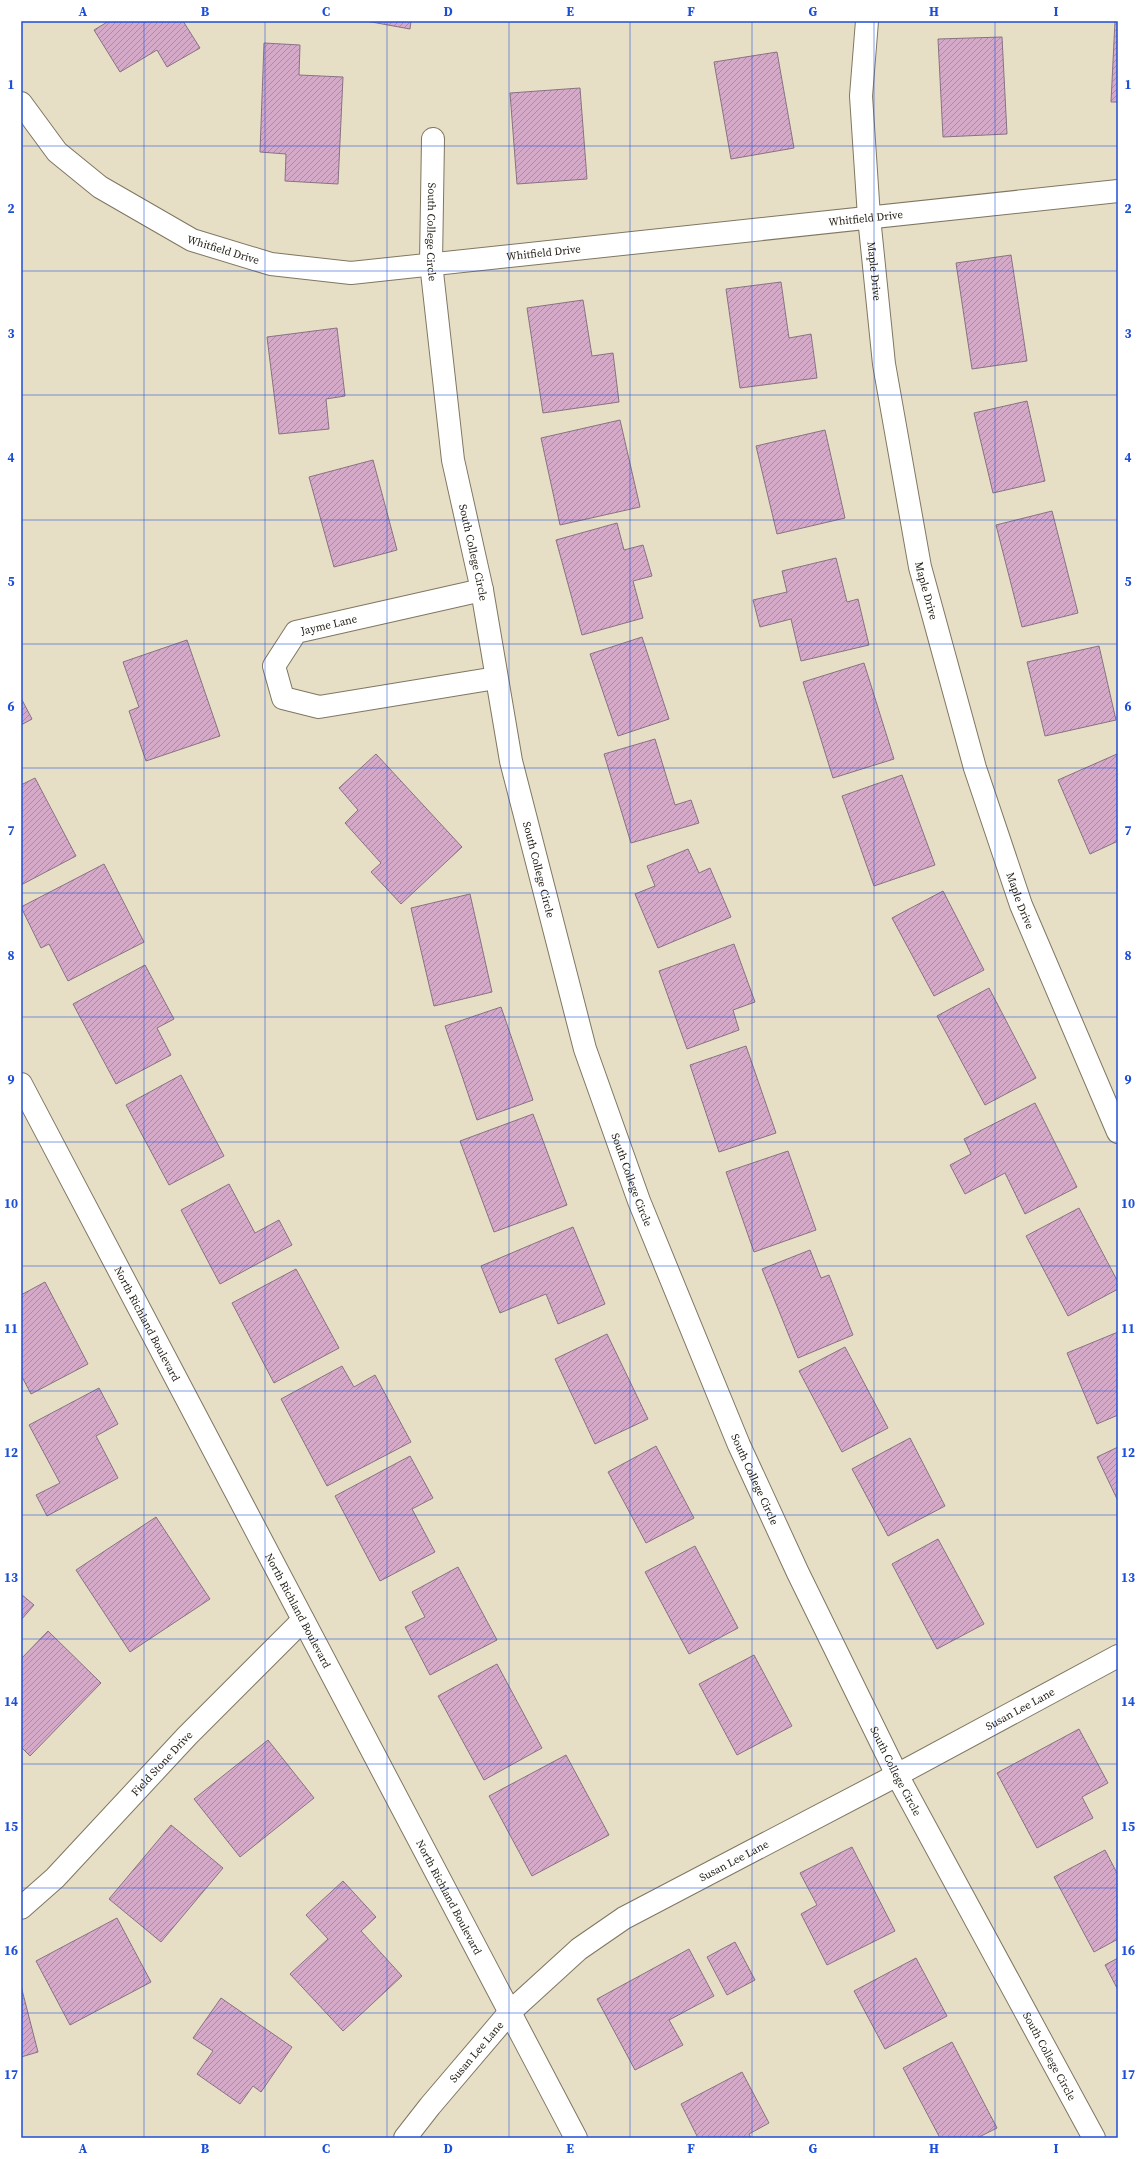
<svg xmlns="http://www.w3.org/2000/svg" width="1139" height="2159" font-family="'Source Serif 4',serif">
  <defs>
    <pattern id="building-hatch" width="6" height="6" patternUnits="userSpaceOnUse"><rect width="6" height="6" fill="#d5aac9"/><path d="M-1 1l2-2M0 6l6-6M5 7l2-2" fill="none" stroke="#ad8aa2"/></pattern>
  </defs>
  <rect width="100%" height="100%" fill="#e7dec6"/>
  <path fill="url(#building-hatch)" stroke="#887382" d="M109 21H183L200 48 167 67 157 50 120 72 94 30Z
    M366 21H411L410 29Z
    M1115 21H1118V102H1111Z
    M1002 37 1007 134 943 137 938 39Z
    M264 43 300 45 299 75 343 77 338 184 285 181 286 154 260 152Z
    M777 52 794 148 731 159 714 62Z
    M580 88 587 179 517 184 510 93Z
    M1011 255 1027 361 972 369 956 263Z
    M781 282 789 338 811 334 817 378 740 388 726 289Z
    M583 300 592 356 613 353 619 402 543 413 527 308Z
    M337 328 345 396 326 399 329 429 279 434 267 337Z
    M1027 401 1045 481 993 493 974 413Z
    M620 420 640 507 560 525 541 438Z
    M825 430 845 518 777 534 756 446Z
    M373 460 397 550 334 567 309 477Z
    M1052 511 1078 613 1022 627 996 525Z
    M617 523 624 550 643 545 652 576 633 581 643 618 582 635 556 540Z
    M836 558 847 602 858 599 869 645 801 661 791 619 760 627 753 600 787 592 782 571Z
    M642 637 669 719 618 736 590 654Z
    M187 640 220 736 146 761 129 711 139 707 123 662Z
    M1099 646 1116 720 1045 736 1027 662Z
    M864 663 894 759 833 778 803 682Z
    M21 698 32 719 21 725Z
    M655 739 675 805 691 800 699 823 631 843 604 754Z
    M376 754 462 847 401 904 371 872 381 863 345 823 358 810 339 788Z
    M1117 754 1118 841 1090 854 1058 780Z
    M902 775 935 865 874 886 842 796Z
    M35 778 76 856 21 885V785Z
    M688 849 699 873 710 868 731 917 658 948 635 894 655 886 647 866Z
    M104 864 144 942 68 981 49 944 41 948 21 907Z
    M943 891 984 970 934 996 892 918Z
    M470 894 492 992 434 1006 411 908Z
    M734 944 755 1002 733 1010 739 1030 687 1049 659 971Z
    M145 965 174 1019 157 1028 171 1055 116 1084 73 1004Z
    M989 988 1036 1078 985 1105 937 1016Z
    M501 1007 533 1100 477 1120 445 1026Z
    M746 1046 776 1133 719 1152 690 1065Z
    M181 1075 224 1156 169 1185 126 1105Z
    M1035 1103 1077 1187 1025 1214 1005 1173 965 1194 950 1165 971 1154 964 1139Z
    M533 1114 567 1205 494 1232 460 1141Z
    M788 1151 816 1230 754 1252 726 1172Z
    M229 1184 255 1233 279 1220 292 1245 220 1284 181 1210Z
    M1079 1208 1118 1282V1289L1068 1316 1026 1236Z
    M573 1227 605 1304 558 1324 546 1294 500 1313 481 1266Z
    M810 1250 821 1278 829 1275 853 1335 798 1358 762 1269Z
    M296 1269 339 1348 274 1383 232 1303Z
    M45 1282 88 1364 31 1394 21 1375V1295Z
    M1118 1332V1415L1097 1424 1067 1353Z
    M607 1334 648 1419 595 1444 555 1359Z
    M845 1347 888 1428 842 1452 799 1371Z
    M342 1366 354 1387 375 1375 411 1442 327 1486 281 1399Z
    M99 1388 118 1424 96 1436 118 1478 47 1516 36 1495 60 1483 29 1425Z
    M910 1438 945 1506 888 1536 852 1469Z
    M656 1446 694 1518 646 1543 608 1472Z
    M1118 1447V1501L1097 1457Z
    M410 1456 433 1498 412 1509 435 1552 380 1581 335 1496Z
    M156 1517 210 1599 130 1652 76 1570Z
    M938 1539 984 1624 937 1649 892 1564Z
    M695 1546 738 1628 689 1654 645 1572Z
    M458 1567 497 1640 430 1675 405 1627 425 1617 412 1592Z
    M21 1594 34 1605 21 1620Z
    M48 1631 101 1683 30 1756 21 1747V1659Z
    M754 1655 792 1726 737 1755 699 1684Z
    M497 1664 542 1748 484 1780 438 1696Z
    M1079 1729 1108 1783 1082 1797 1093 1818 1037 1848 997 1773Z
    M268 1740 314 1798 240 1857 194 1799Z
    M566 1755 609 1835 532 1876 489 1796Z
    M171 1825 223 1868 161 1942 109 1899Z
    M852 1847 895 1931 827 1965 801 1914 817 1905 800 1873Z
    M1105 1850 1118 1875V1939L1094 1952 1054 1877Z
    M343 1881 376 1917 361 1931 402 1976 343 2031 290 1974 328 1939 306 1915Z
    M117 1918 151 1982 70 2025 36 1961Z
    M735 1942 755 1980 727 1995 707 1957Z
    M689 1949 714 1996 669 2020 683 2045 635 2070 597 1999Z
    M916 1958 947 2016 885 2049 854 1991Z
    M1118 1958V1990L1105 1965Z
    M21 1986 38 2052 21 2057Z
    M221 1998 292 2047 261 2092 253 2086 240 2104 197 2074 213 2051 193 2038Z
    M952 2042 997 2128 977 2138H940L903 2068Z
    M742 2072 769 2123 749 2134 751 2138H698L681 2104Z"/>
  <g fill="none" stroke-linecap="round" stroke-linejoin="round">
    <defs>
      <g id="minor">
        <path id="s1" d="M867 21 861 96 869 217 884 364 920 567 975 768 1021 905 1118 1132"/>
        <path id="s2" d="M21 103 57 152 100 187 192 240 271 264 351 273 1118 191"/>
        <path id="s3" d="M433 139 431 263 453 460 482 590 511 761 585 1049 639 1201 739 1445 798 1573 897 1775 1094 2138"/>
        <path d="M482 590 296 632 274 666 283 698 319 707 496 678"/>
        <path id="s4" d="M21 1084 576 2138"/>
        <path id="s5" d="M21 1908 55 1878 187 1736 303 1620"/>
        <path id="s6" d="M405 2138 430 2106 510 2012 579 1949 624 1918 897 1775 1118 1656"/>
      </g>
    </defs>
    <use href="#minor" stroke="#7f7761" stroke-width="24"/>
    <use href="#minor" stroke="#fff" stroke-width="22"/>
  </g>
  <path fill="none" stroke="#1d4ed8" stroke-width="1" stroke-opacity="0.55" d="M144 21V2138M265 21V2138M387 21V2138M509 21V2138M630 21V2138M752 21V2138M874 21V2138M995 21V2138M21 146H1118M21 271H1118M21 395H1118M21 520H1118M21 644H1118M21 768H1118M21 893H1118M21 1017H1118M21 1142H1118M21 1266H1118M21 1391H1118M21 1515H1118M21 1639H1118M21 1764H1118M21 1888H1118M21 2013H1118"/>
  <g text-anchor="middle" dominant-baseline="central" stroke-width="3" stroke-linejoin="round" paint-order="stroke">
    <g font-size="11" fill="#27231a" stroke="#fff">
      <text stroke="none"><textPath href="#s2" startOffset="903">Whitfield Drive</textPath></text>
      <text stroke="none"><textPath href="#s3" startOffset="93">South College Circle</textPath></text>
      <text stroke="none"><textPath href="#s2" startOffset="255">Whitfield Drive</textPath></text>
      <text stroke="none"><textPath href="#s2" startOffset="579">Whitfield Drive</textPath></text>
      <text stroke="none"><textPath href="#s1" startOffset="251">Maple Drive</textPath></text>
      <text stroke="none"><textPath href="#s3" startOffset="417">South College Circle</textPath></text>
      <text stroke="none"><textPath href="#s1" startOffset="575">Maple Drive</textPath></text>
      <text transform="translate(329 625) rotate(-13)">Jayme Lane</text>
      <text stroke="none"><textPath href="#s3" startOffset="741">South College Circle</textPath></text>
      <text stroke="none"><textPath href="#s1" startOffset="899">Maple Drive</textPath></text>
      <text stroke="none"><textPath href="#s3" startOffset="1065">South College Circle</textPath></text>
      <text stroke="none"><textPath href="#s4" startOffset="271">North Richland Boulevard</textPath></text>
      <text stroke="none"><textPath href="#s3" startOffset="1389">South College Circle</textPath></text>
      <text stroke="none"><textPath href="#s4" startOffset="595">North Richland Boulevard</textPath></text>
      <text stroke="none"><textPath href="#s6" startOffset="760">Susan Lee Lane</textPath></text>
      <text stroke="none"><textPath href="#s5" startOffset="202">Field Stone Drive</textPath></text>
      <text stroke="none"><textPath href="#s3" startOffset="1713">South College Circle</textPath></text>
      <text stroke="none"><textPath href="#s6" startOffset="436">Susan Lee Lane</textPath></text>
      <text stroke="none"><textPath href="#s4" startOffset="919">North Richland Boulevard</textPath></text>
      <text stroke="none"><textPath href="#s6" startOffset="112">Susan Lee Lane</textPath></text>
      <text stroke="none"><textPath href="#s3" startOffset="2037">South College Circle</textPath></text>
    </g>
  </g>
  <rect width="1139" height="2159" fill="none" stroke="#ffffff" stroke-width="44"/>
  <rect x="22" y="22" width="1095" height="2115" fill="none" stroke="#1d4ed8" stroke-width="1.5"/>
  <g font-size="13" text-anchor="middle" font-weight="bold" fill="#1d4ed8">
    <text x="83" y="16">A</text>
    <text x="205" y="16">B</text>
    <text x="326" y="16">C</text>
    <text x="448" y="16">D</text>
    <text x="570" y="16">E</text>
    <text x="691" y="16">F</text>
    <text x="813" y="16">G</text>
    <text x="934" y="16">H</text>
    <text x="1056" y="16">I</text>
    <text x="11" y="89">1</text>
    <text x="1128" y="89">1</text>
    <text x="11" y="213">2</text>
    <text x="1128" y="213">2</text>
    <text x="11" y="338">3</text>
    <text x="1128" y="338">3</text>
    <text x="11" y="462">4</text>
    <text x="1128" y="462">4</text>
    <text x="11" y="586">5</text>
    <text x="1128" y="586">5</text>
    <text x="11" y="711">6</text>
    <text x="1128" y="711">6</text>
    <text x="11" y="835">7</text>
    <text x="1128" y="835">7</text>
    <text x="11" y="960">8</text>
    <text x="1128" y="960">8</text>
    <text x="11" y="1084">9</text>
    <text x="1128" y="1084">9</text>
    <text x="11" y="1208">10</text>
    <text x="1128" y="1208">10</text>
    <text x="11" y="1333">11</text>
    <text x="1128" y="1333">11</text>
    <text x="11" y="1457">12</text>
    <text x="1128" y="1457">12</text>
    <text x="11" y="1582">13</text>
    <text x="1128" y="1582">13</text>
    <text x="11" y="1706">14</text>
    <text x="1128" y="1706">14</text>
    <text x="11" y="1831">15</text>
    <text x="1128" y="1831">15</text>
    <text x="11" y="1955">16</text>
    <text x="1128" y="1955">16</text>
    <text x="11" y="2079">17</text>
    <text x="1128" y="2079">17</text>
    <text x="83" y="2153">A</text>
    <text x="205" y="2153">B</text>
    <text x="326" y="2153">C</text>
    <text x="448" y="2153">D</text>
    <text x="570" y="2153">E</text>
    <text x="691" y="2153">F</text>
    <text x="813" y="2153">G</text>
    <text x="934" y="2153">H</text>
    <text x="1056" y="2153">I</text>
  </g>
</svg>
